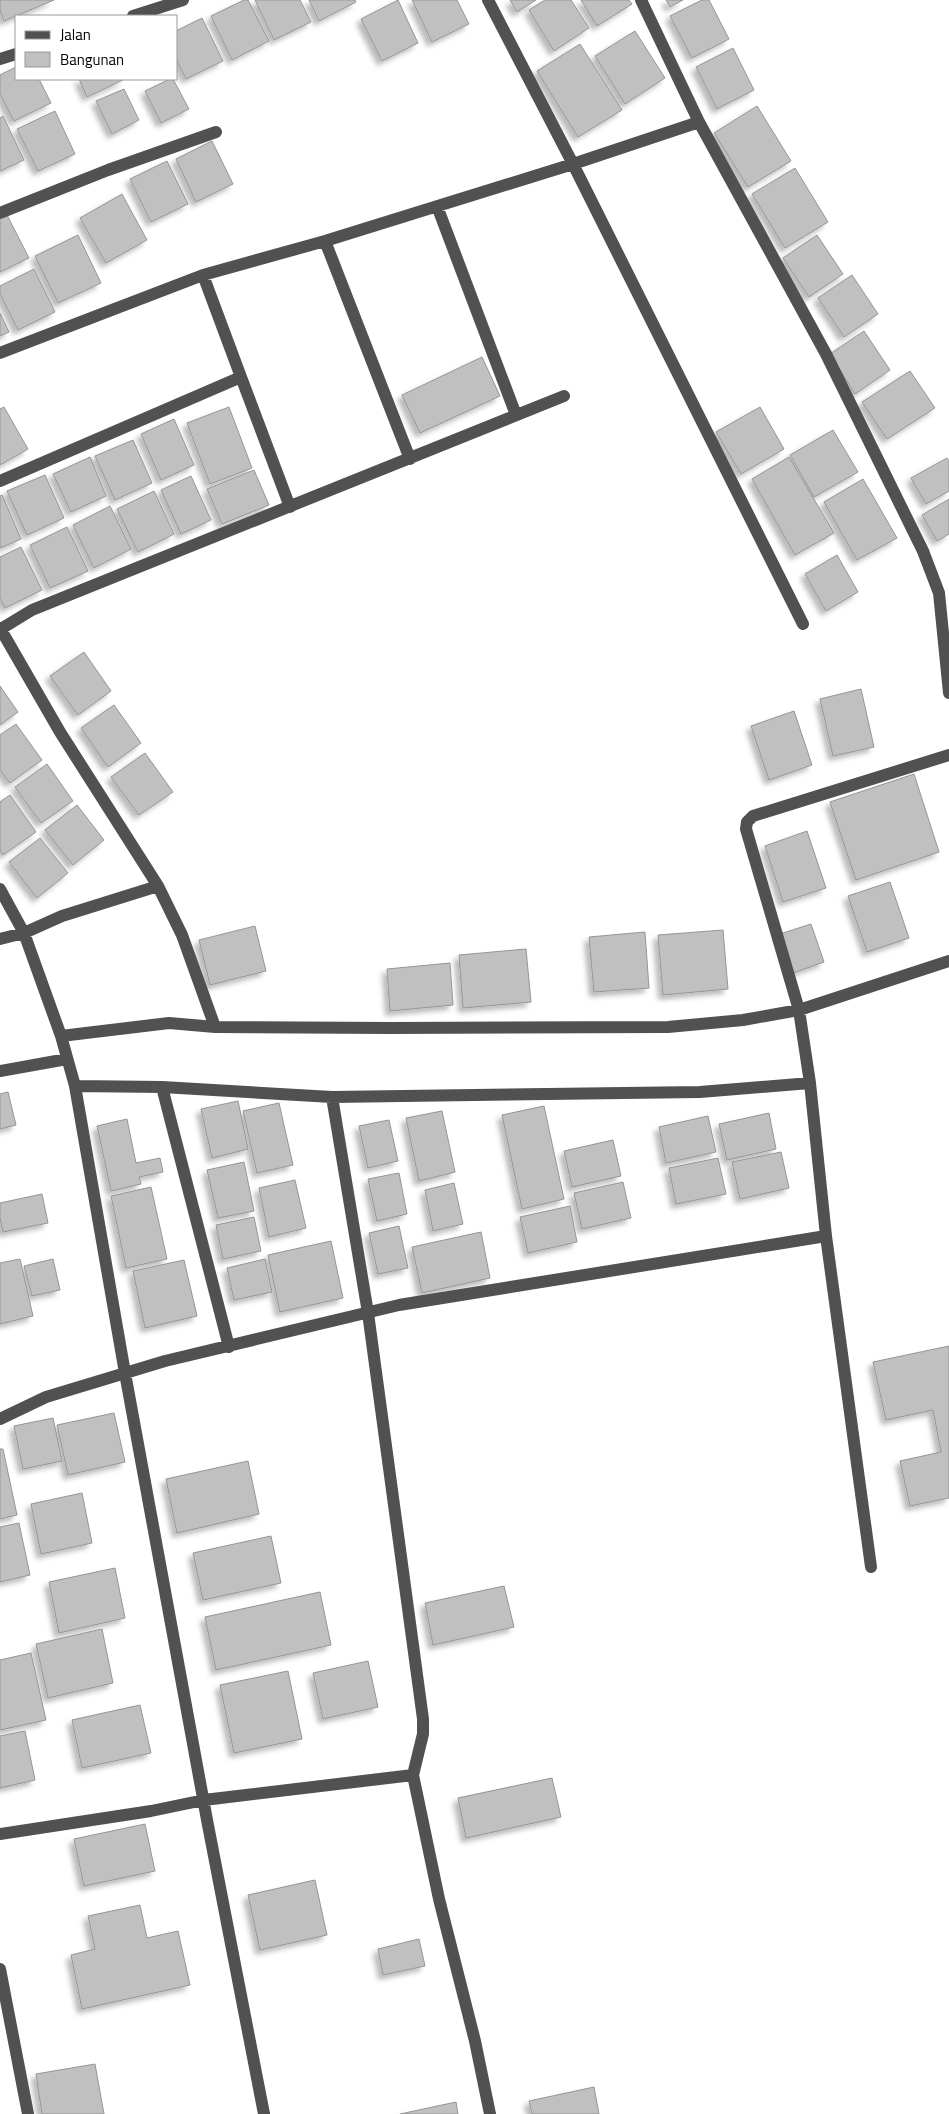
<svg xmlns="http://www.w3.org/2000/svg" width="949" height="2114" font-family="'Titillium Web',sans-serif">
  <defs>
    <filter id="shadow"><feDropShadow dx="-4.5" dy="4.5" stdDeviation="2.5" flood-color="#0004"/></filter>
  </defs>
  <rect width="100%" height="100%" fill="#fff"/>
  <path fill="#c0c0c0" stroke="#959595" filter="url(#shadow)" d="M0 0H54L4 21 0 10Z
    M244 0H248L269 41 232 60 211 16Z
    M255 0H300L311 22 274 40Z
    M309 0H355L356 2 319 21Z
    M398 0 418 43 382 61 361 19Z
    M412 0H457L469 24 432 42Z
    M510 0H536L517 12Z
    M545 0H571L589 28 554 51 529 10Z
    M581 0H629L632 4 597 26Z
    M666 0H683L670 7Z
    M702 0H709L729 39 692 58 670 16Z
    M202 18 223 61 186 79 176 59V31Z
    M635 31 665 78 625 104 595 56Z
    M580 44 622 110 578 137 537 71Z
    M733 48 754 90 717 109 696 67Z
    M16 67V79H39L51 103 14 121 0 94V75Z
    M79 79H125L87 97Z
    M170 79H173L189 109 161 123 145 91Z
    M124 89 139 120 112 134 96 101Z
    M757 106 791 161 748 187 714 133Z
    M55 111 75 154 38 171 17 129Z
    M3 116 24 160 0 171V118Z
    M212 141 233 184 196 202 176 159Z
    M167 161 188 204 151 222 130 179Z
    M795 168 828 222 785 248 752 194Z
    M122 194 147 240 106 263 80 218Z
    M7 215 29 258 0 272V218Z
    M78 235 101 283 58 303 35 256Z
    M817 235 843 274 809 297 783 258Z
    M34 269 55 312 18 330 0 294V286Z
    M852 275 878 314 844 337 818 298Z
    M0 313 9 332 0 336Z
    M864 331 890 370 855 394 830 354Z
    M482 357 500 396 420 433 402 395Z
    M910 371 935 408 887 439 862 402Z
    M4 407 28 449 0 465V409Z
    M229 407 252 468 210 484 187 423Z
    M760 407 784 449 741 474 716 432Z
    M174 419 194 465 161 480 141 434Z
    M833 430 858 472 814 497 790 455Z
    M133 440 152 483 115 500 95 456Z
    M90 457 106 496 71 512 53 474Z
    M789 457 834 533 795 555 752 479Z
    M947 458 949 461V491L926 504 911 478Z
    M254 470 269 505 222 524 207 489Z
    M45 475 64 518 27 535 7 491Z
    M191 476 211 520 181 534 161 490Z
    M863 479 897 538 857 560 824 502Z
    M154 491 174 534 138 552 117 509Z
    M2 495 21 539 0 548V496Z
    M949 499V534L937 541 922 515Z
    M110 506 131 549 94 568 73 525Z
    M67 527 88 571 50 588 30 545Z
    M21 547 42 590 5 608 0 598V557Z
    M837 555 858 592 826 611 805 574Z
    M84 652 111 691 78 715 50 676Z
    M0 686 18 712 0 725Z
    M861 689 874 747 833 756 820 699Z
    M114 705 141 743 108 767 81 728Z
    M794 711 812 765 769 780 751 726Z
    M16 724 42 760 10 783 0 770V735Z
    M145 753 173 792 139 815 111 777Z
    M47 764 73 801 41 823 15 787Z
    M914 774 939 852 856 880 830 802Z
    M10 795 36 832 3 855 0 850V802Z
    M77 805 104 840 73 865 45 830Z
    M807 831 826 888 783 902 765 846Z
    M40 838 68 873 37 898 9 862Z
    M890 882 909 938 867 952 848 896Z
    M811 924 824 962 793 973 780 934Z
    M255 926 266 971 210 985 199 940Z
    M723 930 728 989 663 995 658 935Z
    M645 932 649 988 594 992 589 937Z
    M526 949 531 1002 463 1008 459 955Z
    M450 963 453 1005 390 1011 387 969Z
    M8 1092 16 1125 0 1129V1094Z
    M238 1101 248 1149 212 1158 201 1109Z
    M279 1103 293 1165 257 1173 243 1111Z
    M544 1106 564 1199 522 1209 502 1115Z
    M442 1111 455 1172 419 1181 406 1118Z
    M769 1113 776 1149 727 1160 719 1124Z
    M708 1116 716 1152 666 1163 659 1127Z
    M127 1119 136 1163 160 1158 163 1172 139 1177 141 1184 111 1191 97 1126Z
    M389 1120 398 1161 368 1168 359 1126Z
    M613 1140 621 1176 572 1187 564 1151Z
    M781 1152 789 1188 740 1199 732 1162Z
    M718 1158 726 1194 676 1204 669 1168Z
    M244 1162 254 1211 218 1218 207 1170Z
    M399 1173 407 1214 377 1221 368 1179Z
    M295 1180 306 1228 269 1237 259 1188Z
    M623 1182 631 1218 582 1229 574 1193Z
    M454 1183 463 1224 433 1231 425 1190Z
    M151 1187 167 1259 126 1268 111 1196Z
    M42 1194 48 1223 3 1232 0 1218V1203Z
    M570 1206 577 1242 528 1253 520 1217Z
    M254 1217 261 1251 223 1259 216 1225Z
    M399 1226 408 1268 378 1274 369 1233Z
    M481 1232 490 1278 422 1293 412 1247Z
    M331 1241 343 1298 280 1312 268 1255Z
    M20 1259 33 1316 0 1324V1263Z
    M53 1259 60 1290 32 1296 24 1266Z
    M265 1259 272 1292 234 1300 227 1268Z
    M184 1260 197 1316 145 1328 133 1271Z
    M949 1346V1498L910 1506 900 1461 941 1452 933 1410 886 1420 873 1362Z
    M114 1413 125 1462 68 1475 57 1425Z
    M53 1418 62 1461 23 1469 14 1426Z
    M0 1449H3L17 1515 0 1519Z
    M248 1461 259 1514 177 1533 166 1479Z
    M82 1493 92 1543 41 1554 31 1504Z
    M19 1523 30 1575 0 1582V1527Z
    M271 1536 281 1583 203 1600 193 1553Z
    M115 1568 125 1618 59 1633 49 1582Z
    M504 1586 514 1627 433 1645 425 1603Z
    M320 1592 331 1645 216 1670 205 1617Z
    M102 1629 113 1683 48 1698 36 1644Z
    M31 1653 46 1720 0 1730V1660Z
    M368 1661 378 1707 323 1719 313 1673Z
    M288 1671 302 1739 234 1753 220 1685Z
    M140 1705 151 1753 82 1768 72 1720Z
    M25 1731 35 1780 0 1788V1736Z
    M552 1778 561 1817 466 1838 458 1798Z
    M145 1824 155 1871 84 1886 74 1839Z
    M315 1880 327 1935 260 1950 248 1895Z
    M140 1905 147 1938 178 1931 190 1985 82 2009 71 1955 95 1949 88 1916Z
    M419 1939 425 1966 383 1975 378 1949Z
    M95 2064 104 2114H42L36 2074Z
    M594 2087 599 2114H532L529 2101Z
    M456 2102 458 2114H400Z"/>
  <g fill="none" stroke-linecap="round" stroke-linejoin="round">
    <path stroke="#515151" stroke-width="12" d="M641 0 699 122 826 354 923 551 939 593 949 693
      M133 16 183 0
      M0 59 16 54
      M699 122 573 164 803 624
      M437 206 516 415
      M0 213 108 170 216 132
      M325 241 410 459
      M203 275 241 377
      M0 353 203 275 325 241 573 164 488 0
      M0 481 241 377 290 507
      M0 628 60 732 158 886 182 935 215 1027
      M1 629 32 610 564 396
      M0 889 24 933 61 1036 169 1023 215 1027 390 1028 668 1027 743 1020 799 1010 949 961
      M0 939 24 933 62 916 158 886
      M61 1036 75 1086 125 1373 207 1820 264 2114
      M0 1071 67 1059
      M75 1086 162 1087 332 1097 700 1092 810 1083
      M162 1087 229 1347
      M826 1236 810 1083 799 1010 746 829 747 822 753 816 949 755
      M0 1419 46 1397 165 1361 399 1305 826 1236 871 1567
      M413 1775 439 1899 475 2041 490 2114
      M0 1834 151 1811 204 1800 413 1775 423 1734V1719L368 1313 332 1097
      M0 1969 28 2114"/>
  </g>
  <rect x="15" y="15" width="162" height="65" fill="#ffffff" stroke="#999999"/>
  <rect x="25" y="31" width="25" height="8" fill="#515151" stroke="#999999"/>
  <text x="60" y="40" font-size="15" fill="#000000">Jalan</text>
  <rect x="25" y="52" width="25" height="15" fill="#c0c0c0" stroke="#999999"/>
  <text x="60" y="65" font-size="15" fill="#000000">Bangunan</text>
</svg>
